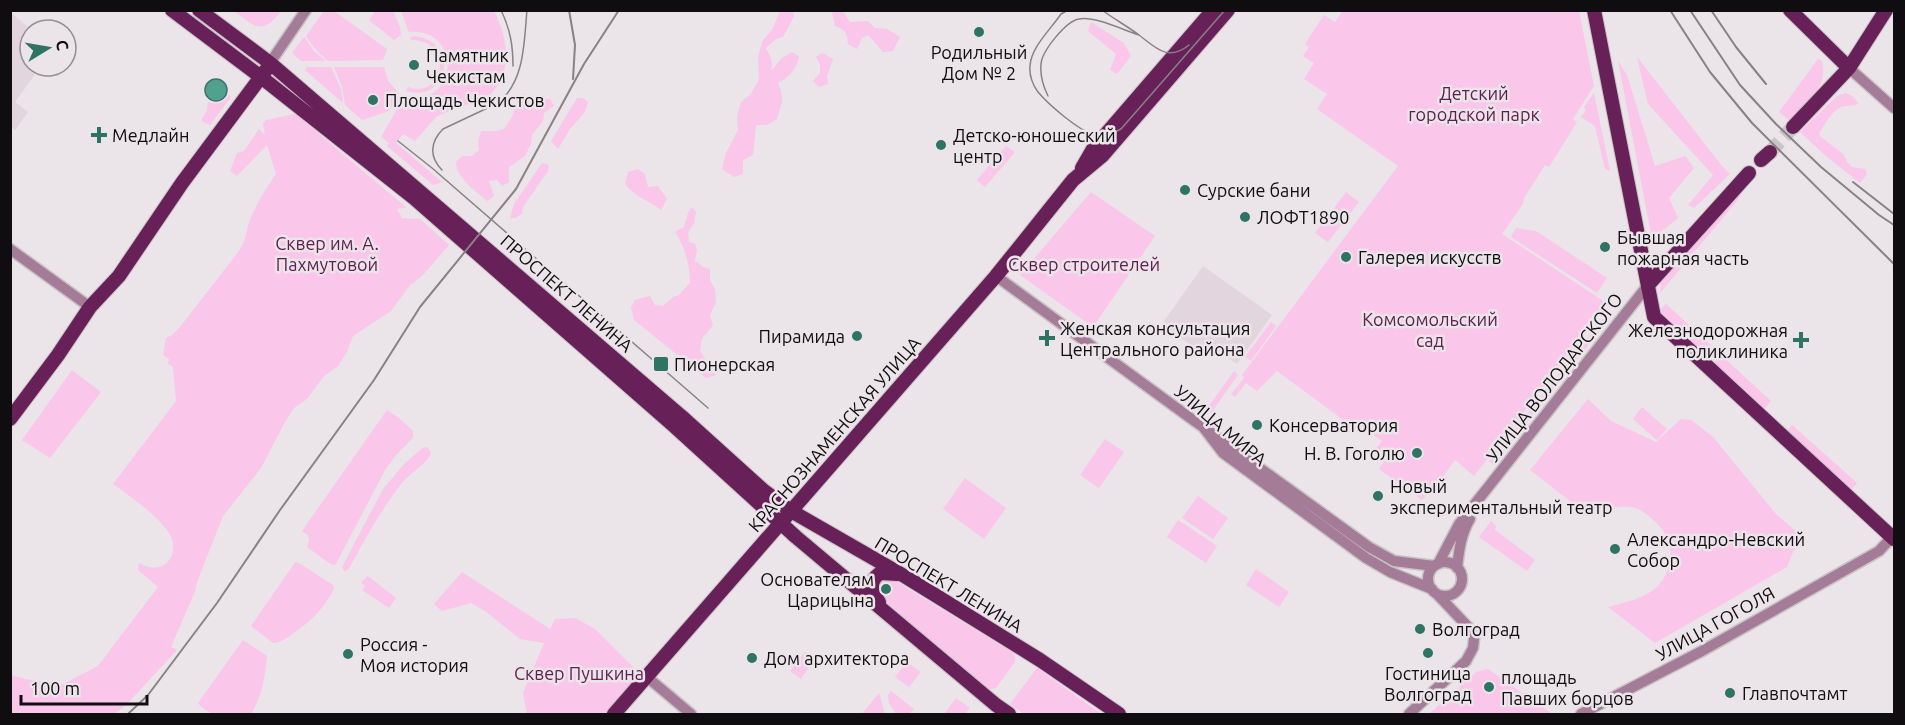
<svg xmlns="http://www.w3.org/2000/svg" width="1905" height="725" font-family="Ubuntu,sans-serif">
  <rect width="100%" height="100%" fill="#ebe4e8"/>
  <path fill="#e3d5de" d="M11 13 32 30H30V66H41L15 102 28 112 15 130 10 126Z
    M1203 266 1272 315 1237 364 1215 349 1209 358 1162 324Z"/>
  <path fill="#fac6ea" d="M1343 10 1579 11 1594 86 1573 119 1577 122 1549 167 1545 165 1524 198 1523 204 1502 234 1608 304 1474 476 1455 460 1436 486 1422 500 1379 469 1385 460 1379 455 1377 458 1372 454 1382 441 1354 421 1350 425 1277 371 1257 391 1246 383 1235 397 1231 394 1244 378 1242 375 1398 166 1317 109 1327 94 1304 79 1314 63 1303 56 1309 47 1305 44 1324 15 1335 22Z
    M234 11H281C262 36 256 27 234 11Z
    M324 11H334L387 49 383 60 328 61C319 53 312 46 306 36Z
    M375 11H393L400 27 401 35 394 40 369 20Z
    M401 11H494C508 39 514 71 489 96L437 116 415 141 403 134 396 143 442 182 433 185 387 146 389 143 381 137 405 95C458 111 464 27 409 32Z
    M780 11H793L794 16 783 37 776 39 766 48C770 56 774 62 771 71L781 59 792 52 799 56C798 68 788 78 778 83 785 101 782 101 777 119L767 125H756L753 155 743 160V174L734 177 722 169 726 153 738 130 737 117 741 102 751 94 759 80 758 56 763 40 772 30Z
    M838 11H843L850 22 868 21 875 28 887 29 900 37 893 51 883 52 868 35 862 38 857 49 848 44C847 33 846 30 835 26L832 13Z
    M1091 22 1124 43 1131 56 1117 74 1110 70 1116 54 1088 31Z
    M415 36C461 43 448 104 406 91L408 87C444 100 456 40 411 40L410 37Z
    M304 37 314 51 326 61H301L292 53Z
    M822 53 833 59 827 76 828 84 819 87 813 81 820 73V65L816 57Z
    M1637 57 1722 166 1730 174 1694 208 1688 205 1713 175 1648 104Z
    M1818 59 1822 61C1829 87 1806 103 1789 120L1779 112Z
    M1618 61 1627 75 1655 166 1685 156 1694 168 1669 198 1678 218 1652 239Z
    M307 67H331L341 89 343 103 305 70Z
    M334 67H384L388 81 399 93 389 111 362 120 345 105 342 87Z
    M523 93 529 99H550L554 106 544 113 543 121 532 135 531 144 525 156 509 167V182L502 186 497 180 489 181 494 196 487 201C476 191 456 178 456 162L462 156H472L479 150 478 141 481 131H496L504 129 512 117 517 100Z
    M1594 93 1610 171 1605 169 1595 126 1581 117 1586 110 1584 107Z
    M1846 93 1852 96 1859 103C1853 107 1851 105 1845 106 1833 108 1825 124 1819 134L1821 137 1843 154 1848 163 1852 167 1865 169 1867 174 1860 183 1827 157 1800 132 1837 96Z
    M229 95 231 97 210 125 201 121 207 110 208 102C216 105 225 103 229 95Z
    M577 98H583L588 102 585 112 570 129 558 149 551 141Z
    M295 114 406 207 397 209 402 218 420 219 449 245 422 276 410 285 391 311 353 336 347 352 338 366 324 376 307 399 294 408 285 422 261 468 223 516 197 582 195 591 171 647 177 650 128 703 115 714H11V675L25 679 63 684 98 666 158 587 138 570 139 563C164 578 184 553 167 530 152 511 132 498 113 484L176 401 173 367 168 364 169 359 163 355 166 338 172 335 180 327 239 251C246 241 246 231 250 220 256 204 266 188 276 174L267 145 237 176 230 171 237 153 244 151 259 129 265 135 263 124 266 120Z
    M1006 146 1015 152 985 187 977 180Z
    M542 163 549 165 548 171 523 207 522 214 515 218H510L514 204Z
    M638 169 645 174 648 187 658 186 667 199 661 210C647 199 636 198 625 184L628 172Z
    M1746 185 1737 201 1660 293 1661 279Z
    M1091 192 1155 236 1093 327 1020 275Z
    M1346 192 1359 202 1344 221 1332 211Z
    M692 207 696 212 694 223 688 233 689 242 695 244 697 250 695 261 703 267 710 269V280L715 289 716 302 710 315 713 326 702 338 700 351 716 375 706 378 634 320 631 308 635 300 650 296 655 305 663 306 673 297 679 295 690 283C690 266 685 246 675 232L684 227 688 213Z
    M1329 214 1342 224 1328 242 1315 233Z
    M1516 228 1536 231 1607 278 1597 293 1511 237Z
    M1666 304 1716 350 1708 358 1658 312Z
    M1609 311 1613 314 1493 465 1489 461Z
    M1271 322 1276 326 1251 361 1245 357Z
    M1721 355 1771 401 1764 409 1714 363Z
    M72 370 101 392 50 458 22 440Z
    M1234 371 1238 375 1211 413 1206 410Z
    M1588 399 1611 421 1656 442 1681 419 1691 420 1713 437 1776 514 1805 539 1793 552 1787 567 1655 643 1608 607C1626 602 1644 599 1658 586 1678 564 1673 535 1651 518 1645 513 1639 508 1631 507 1620 505 1609 509 1599 511L1585 501 1579 508 1530 470Z
    M1642 407 1667 429 1657 440 1633 419Z
    M387 410 399 418 413 431V436L412 439 396 455 385 470 336 564 332 565 307 547 309 541 308 535 302 531Z
    M1792 425 1857 483 1852 489 1787 431Z
    M1105 439 1124 452 1099 488 1080 475Z
    M424 447 428 448 431 453C429 462 409 474 402 483 381 509 365 540 348 570L344 571 342 567 383 489 405 463Z
    M965 478 1006 508 984 539 943 509Z
    M1198 496 1228 518 1213 539 1182 518Z
    M1178 520 1217 546 1206 563 1167 537Z
    M1491 521 1496 526 1495 530 1535 560 1527 571 1479 537Z
    M296 562 299 563 333 585 334 589C324 608 312 620 295 632 288 637 281 643 273 643L251 626 294 564Z
    M1256 569 1289 592 1279 607 1246 585Z
    M462 572 550 629 555 619 575 618 595 629 640 674 606 714H527L523 693 544 643 520 639 485 611 471 603 442 611 434 604Z
    M368 576 396 598 389 608 362 590 365 586 361 582Z
    M880 579 897 582 1013 653 1015 656V662L996 688 992 689 988 688 884 600 875 588Z
    M243 640 267 656C265 677 262 696 251 714 232 715 211 720 198 703Z
    M805 652 815 659 801 679 790 671Z
    M907 662 921 672 909 687 895 677Z
    M1037 668 1101 714H1024L1010 704Z
    M1488 669 1552 714H1429L1476 672Z
    M891 691 914 709 909 714H896L889 703 888 695Z
    M879 693 885 714H862Z
    M956 698 970 708 965 714H947L945 713Z"/>
  <path fill="#50a190" stroke="#3c7569" stroke-width="1.5" d="M205 90a11 11 0 1 1 22 0a11 11 0 1 1-22 0Z"/>
  <g fill="none" stroke-linecap="round" stroke-linejoin="round">
    <path stroke="#cac4c7" stroke-width="14" stroke-dasharray="14 7" stroke-linecap="butt" d="M1770 152 1793 127"/>
    <defs>
      <path id="minor" d="M270 63 306 10
        M1849 68 1894 108
        M10 249 90 307
        M996 276 1193 420 1203 427 1223 453 1366 558 1390 572 1432 589
        M1210 432 1369 547 1394 561 1434 566
        M1428 579a17 17 0 1 1 34 0a17 17 0 1 1-34 0Z
        M1438 564 1459 524 1648 285
        M1457 568C1459 550 1461 534 1470 519
        M647 677 691 714
        M1409 714 1466 661 1473 648 1474 639 1471 630 1437 594
        M1581 714 1702 651 1879 551 1892 537"/>
      <path id="major" d="M172 10 261 77 414 198 673 425 796 537 996 705 1009 714
        M199 10 270 63 681 416 763 490 791 511 906 577 1040 660 1119 714
        M1594 10 1654 317 1894 539
        M1790 10 1849 68
        M1793 127 1849 68 1886 10
        M1761 160 1770 152
        M1082 168 1093 149 1213 10
        M1648 285 1749 173
        M10 419 58 355 90 307 119 276 182 183 266 70
        M879 602C871 591 868 582 880 573L898 574
        M614 714 996 276 1073 180 1103 155 1228 10"/>
    </defs>
    <use href="#minor" stroke="#c8c2c5" stroke-width="13"/>
    <use href="#major" stroke="#c8c2c5" stroke-width="16"/>
    <use href="#minor" stroke="#a57c98" stroke-width="10"/>
    <use href="#major" stroke="#682058" stroke-width="14"/>
    <path stroke="#878285" stroke-width="1.5" d="M501 10C510 29 513 45 513 66
      M1068 10 1061 14C1051 29 1031 47 1030 66 1029 75 1033 86 1038 92 1049 105 1078 130 1094 135 1104 137 1112 134 1121 129L1225 10
      M1102 10C1114 19 1127 26 1139 35 1156 48 1168 62 1189 45
      M1048 96C1043 86 1040 75 1041 64 1042 51 1066 21 1079 19 1095 16 1123 30 1139 35
      M398 141 432 168 708 408
      M442 170C429 157 430 142 443 129L496 104C525 84 524 42 527 10"/>
    <path stroke="#878285" stroke-width="2" d="M569 10 575 45 573 79
      M1670 10 1710 72 1752 123 1894 264
      M1690 10 1740 85 1776 124 1821 167 1879 215 1894 225
      M1711 10 1736 47 1766 84
      M1853 182 1894 214
      M128 714 148 695 217 603 280 510 374 380 420 307 516 189 584 64 619 10"/>
  </g>
  <g fill="#2f7365" stroke="#ebe4e8" stroke-width="2">
    <circle cx="979" cy="32" r="6"/>
    <circle cx="414" cy="65" r="6"/>
    <circle cx="373" cy="100" r="6"/>
    <path d="M96 126h6v6h6v6h-6v6h-6v-6h-6v-6h6z"/>
    <circle cx="941" cy="145" r="6"/>
    <circle cx="1185" cy="190" r="6"/>
    <circle cx="1245" cy="217" r="6"/>
    <circle cx="1605" cy="247" r="6"/>
    <circle cx="1346" cy="257" r="6"/>
    <circle cx="857" cy="336" r="6"/>
    <path d="M1044 329h6v6h6v6h-6v6h-6v-6h-6v-6h6z"/>
    <path d="M1798 331h6v6h6v6h-6v6h-6v-6h-6v-6h6z"/>
    <rect x="653" y="356" width="16" height="16" rx="3"/>
    <circle cx="1257" cy="425" r="6"/>
    <circle cx="1417" cy="453" r="6"/>
    <circle cx="1378" cy="496" r="6"/>
    <circle cx="1615" cy="549" r="6"/>
    <circle cx="886" cy="589" r="6"/>
    <circle cx="1420" cy="629" r="6"/>
    <circle cx="1428" cy="653" r="6"/>
    <circle cx="348" cy="654" r="6"/>
    <circle cx="752" cy="658" r="6"/>
    <circle cx="1489" cy="687" r="6"/>
    <circle cx="1730" cy="693" r="6"/>
  </g>
  <g text-anchor="middle" dominant-baseline="central" stroke-width="5" stroke-linejoin="round" paint-order="stroke">
    <g font-size="18" fill="#0f0d0f" stroke="#ebe4e8" text-anchor="start">
      <text x="979" y="52" text-anchor="middle">Родильный<tspan x="979" dy="21">Дом № 2</tspan></text>
      <text x="426" y="55">Памятник<tspan x="426" dy="21">Чекистам</tspan></text>
      <text x="385" y="100">Площадь Чекистов</text>
      <text x="112" y="135">Медлайн</text>
      <text x="953" y="135">Детско-юношеский<tspan x="953" dy="21">центр</tspan></text>
      <text x="1197" y="190">Сурские бани</text>
      <text x="1257" y="217">ЛОФТ1890</text>
      <text x="1617" y="237">Бывшая<tspan x="1617" dy="21">пожарная часть</tspan></text>
      <text x="1358" y="257">Галерея искусств</text>
      <text x="1060" y="328">Женская консультация<tspan x="1060" dy="21">Центрального района</tspan></text>
      <text x="1788" y="330" text-anchor="end">Железнодорожная<tspan x="1788" dy="21">поликлиника</tspan></text>
      <text x="845" y="336" text-anchor="end">Пирамида</text>
      <text x="674" y="364">Пионерская</text>
      <text x="1269" y="425">Консерватория</text>
      <text x="1405" y="453" text-anchor="end">Н. В. Гоголю</text>
      <text x="1390" y="486">Новый<tspan x="1390" dy="21">экспериментальный театр</tspan></text>
      <text x="1627" y="539">Александро-Невский<tspan x="1627" dy="21">Собор</tspan></text>
      <text x="874" y="579" text-anchor="end">Основателям<tspan x="874" dy="21">Царицына</tspan></text>
      <text x="1432" y="629">Волгоград</text>
      <text x="360" y="644">Россия -<tspan x="360" dy="21">Моя история</tspan></text>
      <text x="764" y="658">Дом архитектора</text>
      <text x="1428" y="673" text-anchor="middle">Гостиница<tspan x="1428" dy="21">Волгоград</tspan></text>
      <text x="1501" y="677">площадь<tspan x="1501" dy="21">Павших борцов</tspan></text>
      <text x="1742" y="693">Главпочтамт</text>
    </g>
    <g font-size="18" fill="#5f1d50" stroke="#ebe4e8">
      <text x="1474" y="93">Детский<tspan x="1474" dy="21">городской парк</tspan></text>
      <text x="327" y="243">Сквер им. А.<tspan x="327" dy="21">Пахмутовой</tspan></text>
      <text x="1084" y="264">Сквер строителей</text>
      <text x="1430" y="319">Комсомольский<tspan x="1430" dy="21">сад</tspan></text>
      <text x="579" y="673">Сквер Пушкина</text>
    </g>
    <g font-size="18" fill="#0f0d0f" stroke="#ebe4e8">
      <text transform="translate(567 293) rotate(41)">ПРОСПЕКТ ЛЕНИНА</text>
      <text transform="translate(1554 377) rotate(-52)">УЛИЦА ВОЛОДАРСКОГО</text>
      <text transform="translate(1221 425) rotate(40)">УЛИЦА МИРА</text>
      <text transform="translate(834 434) rotate(-49)">КРАСНОЗНАМЕНСКАЯ УЛИЦА</text>
      <text transform="translate(949 584) rotate(31)">ПРОСПЕКТ ЛЕНИНА</text>
      <text transform="translate(1715 623) rotate(-29)">УЛИЦА ГОГОЛЯ</text>
    </g>
  </g>
  <rect width="1905" height="725" fill="none" stroke="#0f0d0f" stroke-width="24"/>
  <g transform="translate(48 48) rotate(79)"><circle r="28" fill="#ebe4e8" stroke="#938e91" stroke-width="1.5"/>
  <path d="M0-4.5L10 22L0 15L-10 22Z" fill="#2f7365"/>
  <text y="-9" font-size="16" font-weight="bold" text-anchor="middle" fill="#0f0d0f">С</text>
  </g>
  <path d="M21 695v9h126v-9" fill="none" stroke="#0f0d0f" stroke-width="3"/>
  <text x="30" y="695" font-size="18" fill="#0f0d0f" stroke="#ebe4e8" stroke-width="4.5" paint-order="stroke">100 m</text>
</svg>
